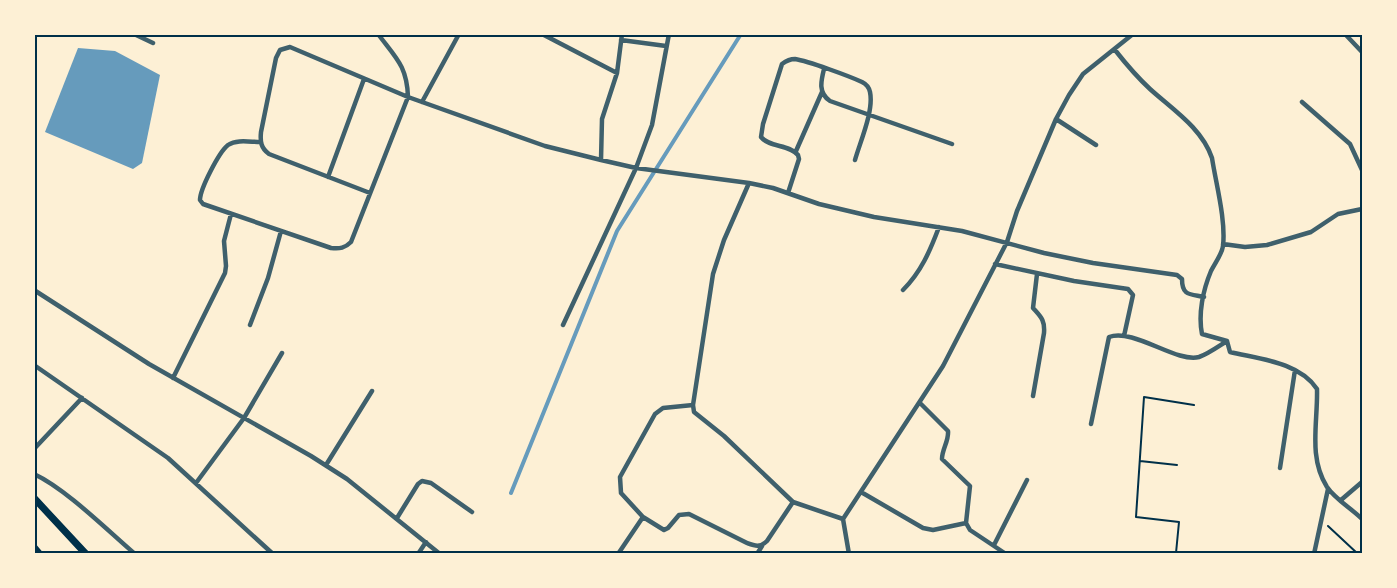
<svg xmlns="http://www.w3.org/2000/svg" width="1397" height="588" font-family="'Titillium Web',sans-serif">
  <rect width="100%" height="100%" fill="#fdf0d5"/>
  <path fill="#669bbc" d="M78 48 115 51 160 75 142 163 133 169 45 132Z"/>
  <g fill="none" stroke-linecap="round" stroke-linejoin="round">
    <path stroke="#669bbc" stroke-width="4" d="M511 493 617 231 741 34"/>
    <path stroke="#003049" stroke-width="2" d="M1140 461 1177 465
      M1328 526 1358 554
      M1176 553 1179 522 1136 517 1144 397 1194 405"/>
    <path stroke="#3f606c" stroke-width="4.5" d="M134 34 153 43
      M542 34 617 73
      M1345 34 1362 52
      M621 40 666 46
      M1115 50C1126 64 1137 77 1150 89 1172 109 1202 128 1212 158 1216 184 1226 220 1223 246 1222 254 1215 263 1211 271 1203 290 1198 314 1202 334L1227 341 1230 352C1259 359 1299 362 1317 389 1318 422 1308 457 1327 487 1335 499 1352 509 1362 519
      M824 69C821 81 818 93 830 101L952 144
      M422 102 459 34
      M1302 102 1350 144 1362 170
      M1056 119 1096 145
      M260 142C250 142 237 139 228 145 219 152 200 189 200 200L203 204 331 248C340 249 345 248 351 242L408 97C407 66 396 58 378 34
      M796 151 822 92
      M601 160 602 119 617 73 622 34
      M328 177 364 79
      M749 183 724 240 713 274 693 405 694 412 724 436 793 502 843 519
      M370 193 269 154C261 148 260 142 261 132L276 58 280 50 290 47 408 97 545 146 601 160 636 168 749 183 773 188 819 204 874 217 962 231 1044 253 1093 263 1177 275 1182 279C1182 296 1190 294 1204 297
      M788 193 799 159 798 155C789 144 770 148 761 137L763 124 782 64C786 61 789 59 795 59 808 61 849 76 862 82 866 84 869 87 870 92 874 111 860 142 855 160
      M1223 244 1245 247 1267 245 1311 232 1338 214 1362 209
      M995 264 1074 281 1128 289 1133 295 1124 336
      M34 290 149 364 311 456 347 479 440 554
      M903 290C921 272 930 251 939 227
      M250 325 268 278 281 231
      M563 325 636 168 652 125 669 34
      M34 365 168 458 273 554
      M173 378 225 273 226 266 224 241 231 214
      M1033 396 1044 333C1045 320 1041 317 1033 308L1037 274
      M920 403 948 431C949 441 942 449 942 459L970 486 966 523 970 530 1006 554
      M693 405 663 408 655 414 620 477 621 493 643 517 664 530 668 528 679 515 689 514 747 543C755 546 760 548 767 541L793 502
      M1091 424 1109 337C1134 328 1176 363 1199 357 1208 354 1219 346 1227 341
      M34 449 82 398
      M326 465 372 391
      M1280 468 1295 370
      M34 474C66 489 107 530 135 554
      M196 483 244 418 282 353
      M861 492 923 528 933 530 966 523
      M1341 500 1362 482
      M397 518 418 484 422 481 431 483 472 512
      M994 545 1027 480
      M418 554 426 542
      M618 554 643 517
      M757 554 762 546
      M849 554 843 519 943 366 1007 242 1017 211 1056 119 1069 95 1083 74 1133 34
      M1314 554 1328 489"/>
    <path stroke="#003049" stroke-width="7" d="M34 498 86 554"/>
    <path stroke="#003049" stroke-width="8" d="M34 548 39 554"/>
  </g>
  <rect width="1397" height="588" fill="none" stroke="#fdf0d5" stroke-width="72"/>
  <rect x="36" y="36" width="1325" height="516" fill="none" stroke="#003049" stroke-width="2"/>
</svg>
